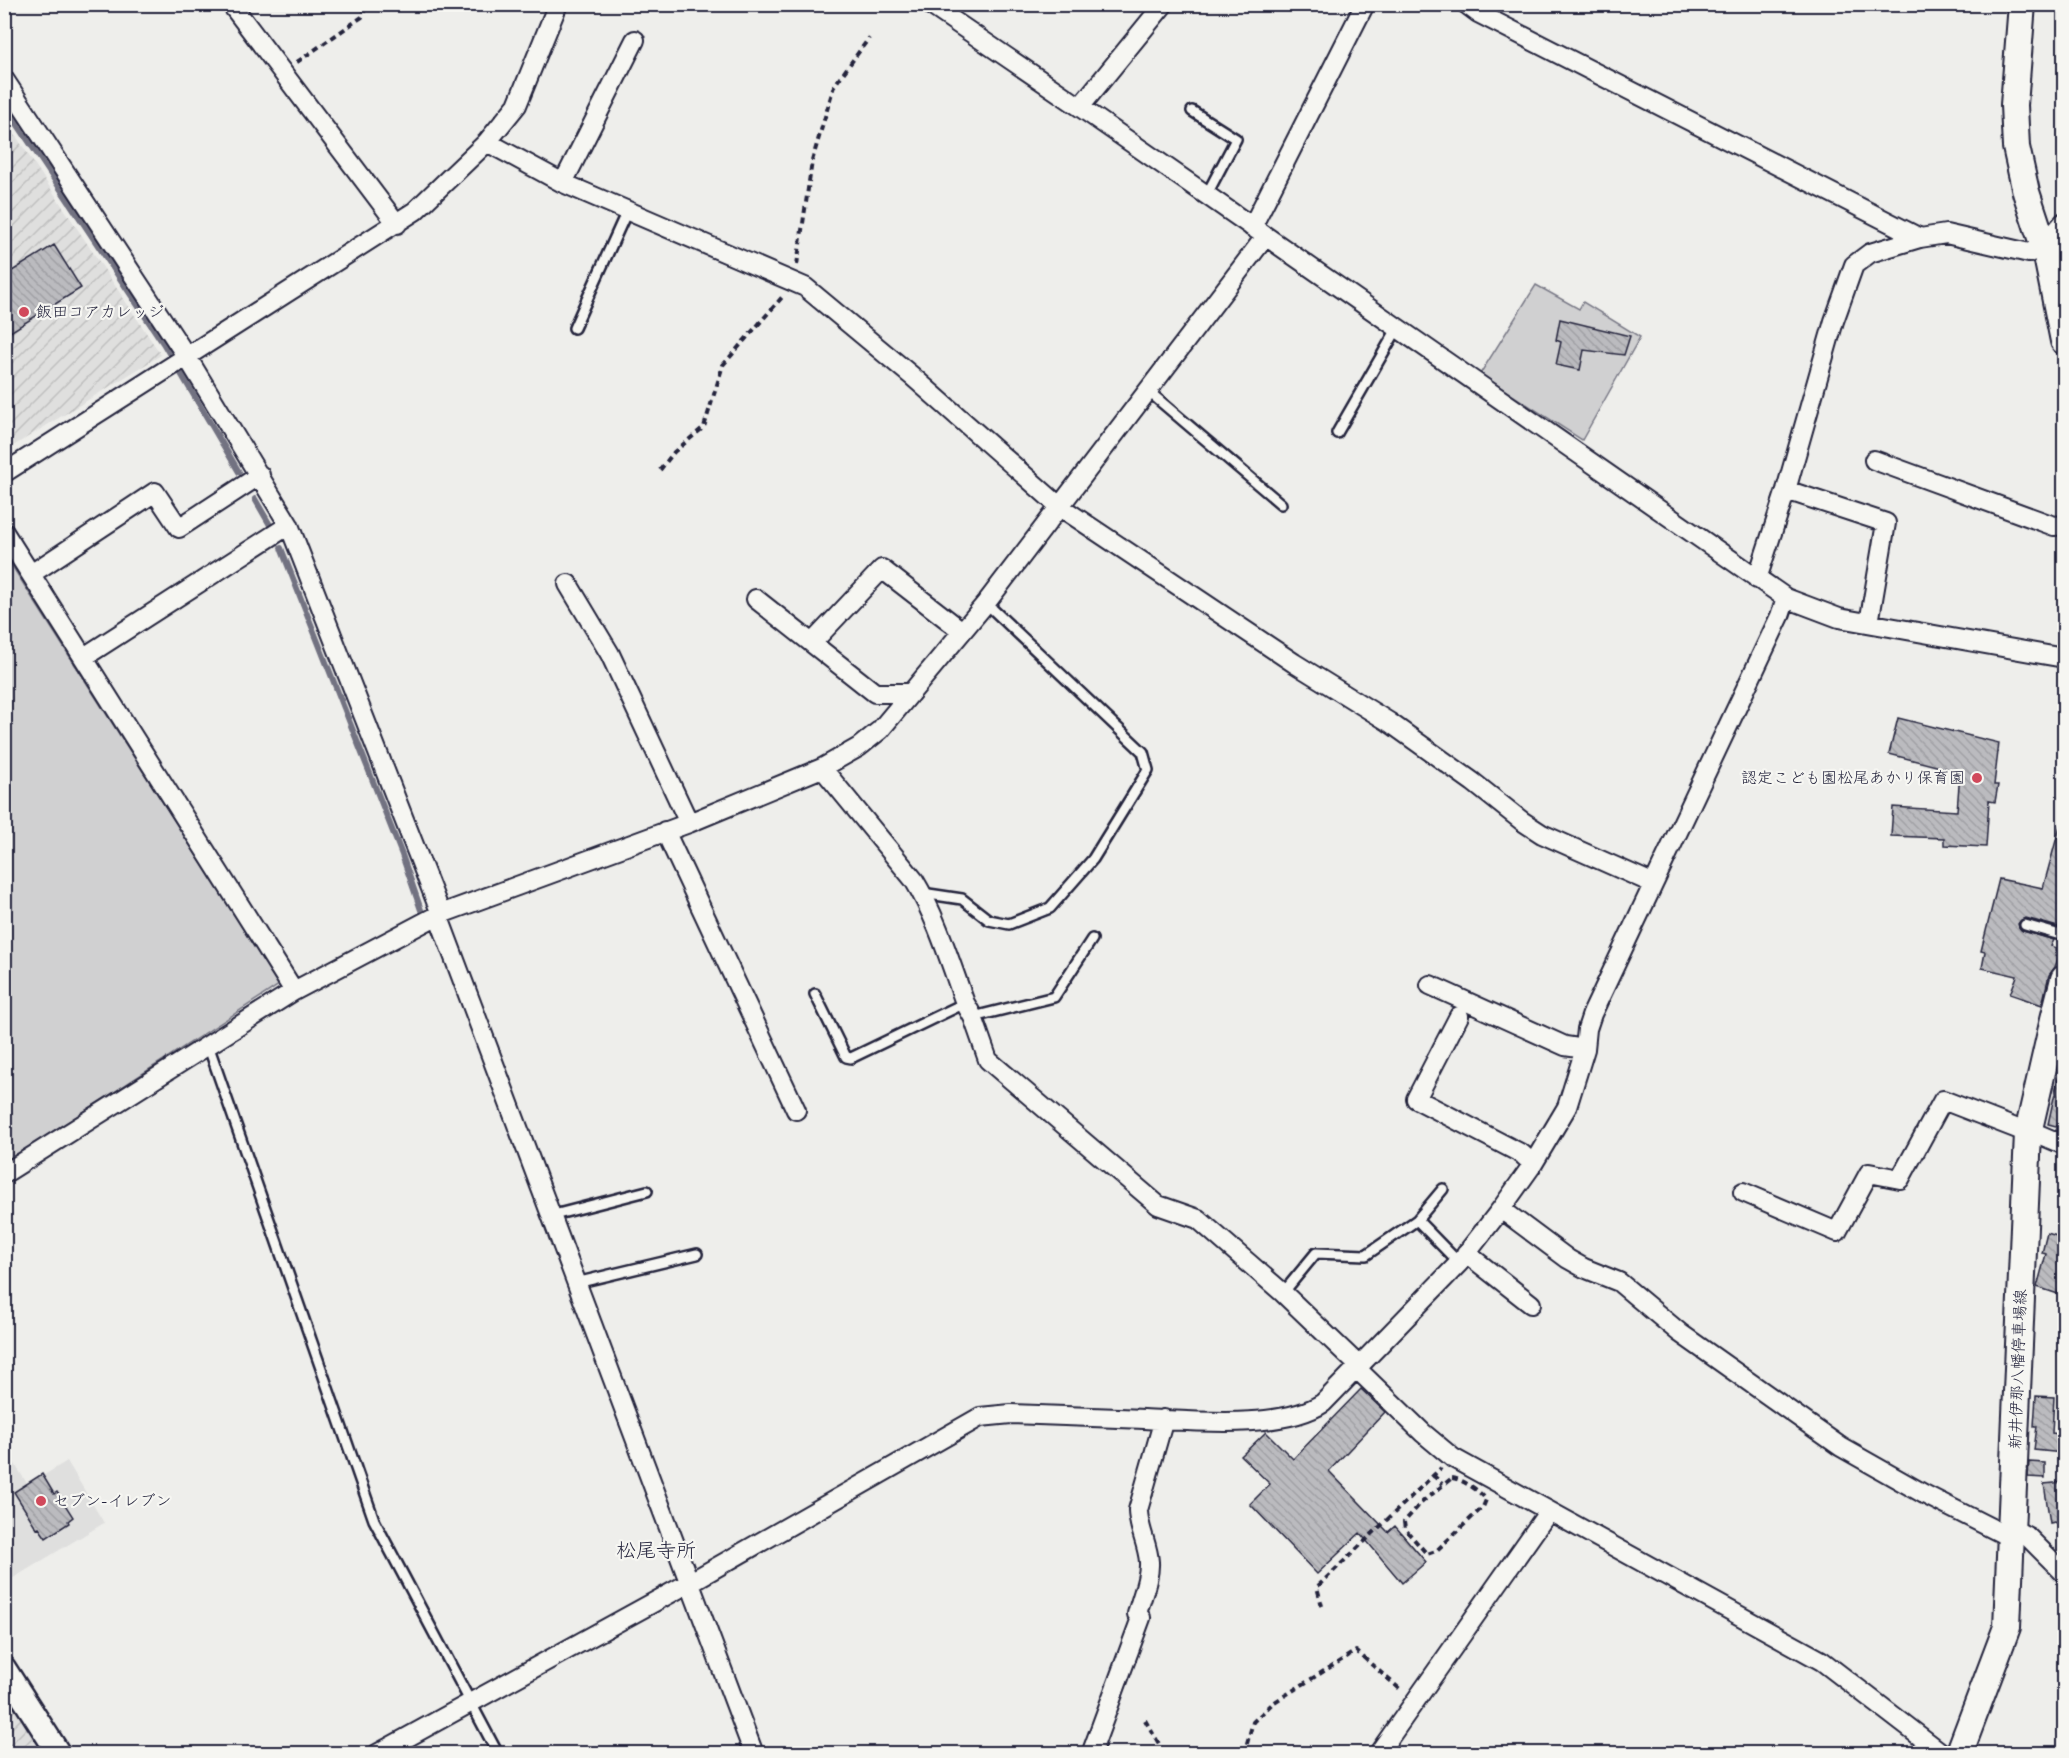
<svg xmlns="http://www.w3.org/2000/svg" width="2069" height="1758" font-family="'Comic Neue','Klee One',sans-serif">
  <defs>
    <pattern id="industrial-furrows" width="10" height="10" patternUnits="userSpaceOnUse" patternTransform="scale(1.5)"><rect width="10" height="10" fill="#dfdfde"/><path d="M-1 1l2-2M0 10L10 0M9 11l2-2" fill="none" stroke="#bfbfbf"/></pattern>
    <pattern id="building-back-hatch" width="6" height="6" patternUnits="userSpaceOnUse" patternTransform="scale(1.5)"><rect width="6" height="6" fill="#bbbbbf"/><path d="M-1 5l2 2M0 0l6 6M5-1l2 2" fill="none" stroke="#a0a0a5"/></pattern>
  </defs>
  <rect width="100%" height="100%" fill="#eeeeeb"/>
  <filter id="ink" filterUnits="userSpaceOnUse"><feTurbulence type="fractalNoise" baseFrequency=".0167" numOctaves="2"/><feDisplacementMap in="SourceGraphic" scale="12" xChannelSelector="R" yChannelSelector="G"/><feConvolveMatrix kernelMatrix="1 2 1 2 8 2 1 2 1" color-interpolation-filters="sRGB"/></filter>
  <g filter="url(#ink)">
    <path fill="#dfdfde" d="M4 1447 28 1485 67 1461 104 1523 5 1583Z"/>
    <path fill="url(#industrial-furrows)" d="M4 118 161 355 5 451H4Z
      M5 1686 47 1753H5Z"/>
    <path fill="#d0d0d1" stroke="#797986" stroke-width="1.5" d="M1536 285 1579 309 1583 302 1640 337 1582 440 1480 374Z
      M5 555 279 985 5 1163Z"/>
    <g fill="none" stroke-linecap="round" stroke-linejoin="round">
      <path stroke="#727281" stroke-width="6" d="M4 104 163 343 239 472
        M255 499 270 525
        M281 548 402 855 421 910"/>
    </g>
    <path fill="url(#building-back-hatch)" stroke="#22223b" stroke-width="1.5" d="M54 245 81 288 4 336V276Z
      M1560 319 1630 336 1624 355 1584 350 1580 370 1556 365 1561 342 1556 340Z
      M1898 718 1999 743 1994 785H1998L1995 802 1989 801 1986 847 1944 845V838L1891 836 1893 807 1957 811 1960 772 1889 754Z
      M2060 826 2064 827V910L2058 927 2026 918 2021 920 2018 924 2019 927 2023 931 2054 940 2051 946 2057 948 2055 955 2059 956 2055 967 2049 975 2042 1005 2010 994 2017 976 1982 968 1985 952 1981 951 1999 879 2043 888Z
      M2058 1079H2064V1128L2048 1124Z
      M2047 1233 2064 1238V1291L2059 1290 2058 1294 2037 1287 2046 1254 2042 1253Z
      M1361 1389 1385 1412 1329 1471 1388 1532 1395 1526 1426 1562 1402 1583 1360 1533 1317 1574 1250 1504 1270 1484 1241 1456 1266 1432 1293 1459Z
      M2036 1396 2054 1397 2052 1433 2064 1435 2063 1453 2034 1450 2037 1426H2034Z
      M2029 1462 2045 1463V1478L2028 1477Z
      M42 1474 54 1494 57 1492 73 1517 68 1521 69 1523 46 1538 39 1528 37 1529 14 1492Z
      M2064 1482V1527L2055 1522 2050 1523 2044 1484Z"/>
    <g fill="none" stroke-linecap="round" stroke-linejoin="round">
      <defs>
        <path id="service" d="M1192 111 1236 139 1206 196
          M574 328 627 211
          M1147 390 1281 504
          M1337 433 1397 329
          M922 893 962 899 989 920 1009 924 1050 908 1093 859 1148 770 1143 752 986 603
          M2025 925 2064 936
          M815 994 846 1057 851 1058 965 1003
          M973 1017 1054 997 1092 939
          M208 1045 374 1520 498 1754
          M550 1216 647 1191
          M1417 1220 1459 1263
          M576 1283 697 1254
          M1283 1293 1316 1253 1366 1255 1417 1220 1443 1189"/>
        <path id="minor" d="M231 4 397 224
          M929 4 1080 107 1786 598 1839 618 2064 658
          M1466 4 1478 13 1920 238
          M4 79 187 357 289 525 441 914
          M1080 107 1164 4
          M487 142 563 183 805 287 912 376 1059 506 1294 663 1389 722 1473 782 1522 821 1542 834 1652 883
          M563 183 635 40
          M1252 227 1365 4
          M1874 460 2054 526 2064 525
          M4 473 415 211 487 142 517 105 558 4
          M1786 490 1886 523 1869 623
          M4 532 294 991
          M31 574 155 492 179 528 260 475
          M1757 579 1786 490 1834 321 1854 265 1870 253 1920 238 1946 234 2029 253 2044 245 2064 222
          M568 584 610 654 689 823
          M756 599 875 693H911
          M812 643 882 569 962 631
          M84 657 289 525
          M822 768 914 880C937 918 950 962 965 1003L973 1017 988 1060 1158 1205 1198 1219 1283 1293 1358 1365
          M665 831 796 1110
          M438 915 754 1754
          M1430 985 1565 1046 1585 1049
          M1459 1016 1416 1099 1522 1154 1533 1164
          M2029 1130 2064 1145
          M4 1174 294 991 438 915 689 823 822 768 859 747 880 730 986 603 1265 237
          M1743 1192 1837 1232 1869 1173 1900 1179 1943 1100 2028 1133
          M1501 1209 1568 1259 1584 1268 1619 1282 1680 1333 1841 1447 1924 1494 2011 1538
          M1466 1253 1531 1304
          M1356 1368 1423 1433 1453 1458 1822 1661 1943 1754
          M2011 1528 2028 1537 2064 1573
          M377 1754 689 1583 980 1417 1011 1414C1056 1416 1100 1417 1144 1419 1193 1421 1282 1430 1323 1403L1459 1263 1501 1209 1533 1164 1567 1107 1585 1049 1587 1029 1592 1014 1780 616 1786 598
          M1091 1754 1141 1618 1137 1614C1141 1598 1150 1578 1149 1562 1148 1544 1138 1528 1138 1510L1164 1419
          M1378 1754 1549 1511"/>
        <path id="tertiary" d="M4 1668 59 1754"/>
        <path id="secondary" d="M2022 4 2014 105 2016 147 2026 192 2047 256 2064 341
          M1959 1754 2007 1627 2028 1133 2054 1019 2064 979"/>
      </defs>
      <use href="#service" stroke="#22223b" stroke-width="14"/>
      <use href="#minor" stroke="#22223b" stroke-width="22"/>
      <use href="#tertiary" stroke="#22223b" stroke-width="27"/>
      <use href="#secondary" stroke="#22223b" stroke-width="30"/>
      <path stroke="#22223b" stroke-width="4" stroke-dasharray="6 4.5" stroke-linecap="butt" d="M297 62 362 17 367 4
        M797 265 812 161 834 86 869 38
        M660 470 674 452 704 427 723 365 784 295
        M1433 1475 1442 1484
        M1452 1478C1462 1479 1482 1492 1486 1500L1483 1507 1436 1551 1427 1554 1405 1529 1404 1522 1421 1503Z
        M1322 1606 1317 1587 1441 1468
        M1145 1720 1165 1754
        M1244 1754 1253 1722 1273 1703 1356 1651 1401 1690"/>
      <use href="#service" stroke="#f6f6f2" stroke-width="9"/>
      <use href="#minor" stroke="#f6f6f2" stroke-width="18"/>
      <use href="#tertiary" stroke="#f6f6f2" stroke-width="22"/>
      <use href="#secondary" stroke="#f6f6f2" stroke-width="26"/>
    </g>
  </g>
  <g fill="#d1495b" stroke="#f6f6f2" stroke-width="2">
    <circle cx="24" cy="312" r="6"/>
    <circle cx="1977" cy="778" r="6"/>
    <circle cx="41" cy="1501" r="6"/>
  </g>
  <g text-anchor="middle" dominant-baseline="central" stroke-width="4.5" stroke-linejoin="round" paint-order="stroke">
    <g font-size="16" fill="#22223b" stroke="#f6f6f2" text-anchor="start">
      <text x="36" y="312">飯田コアカレッジ</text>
      <text x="1965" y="778" text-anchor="end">認定こども園松尾あかり保育園</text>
      <text x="53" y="1501">セブン-イレブン</text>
    </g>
    <g font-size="16" fill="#22223b" stroke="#f6f6f2">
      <text transform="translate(2018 1369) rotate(-88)">新井伊那八幡停車場線</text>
    </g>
    <g font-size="20" fill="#22223b" stroke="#f6f6f2">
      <text x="656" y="1550">松尾寺所</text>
    </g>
  </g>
  <rect width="2069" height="1758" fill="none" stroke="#f6f6f2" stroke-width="24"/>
  <rect x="12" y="12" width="2045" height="1734" fill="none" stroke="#22223b" stroke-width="2" filter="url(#ink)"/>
</svg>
